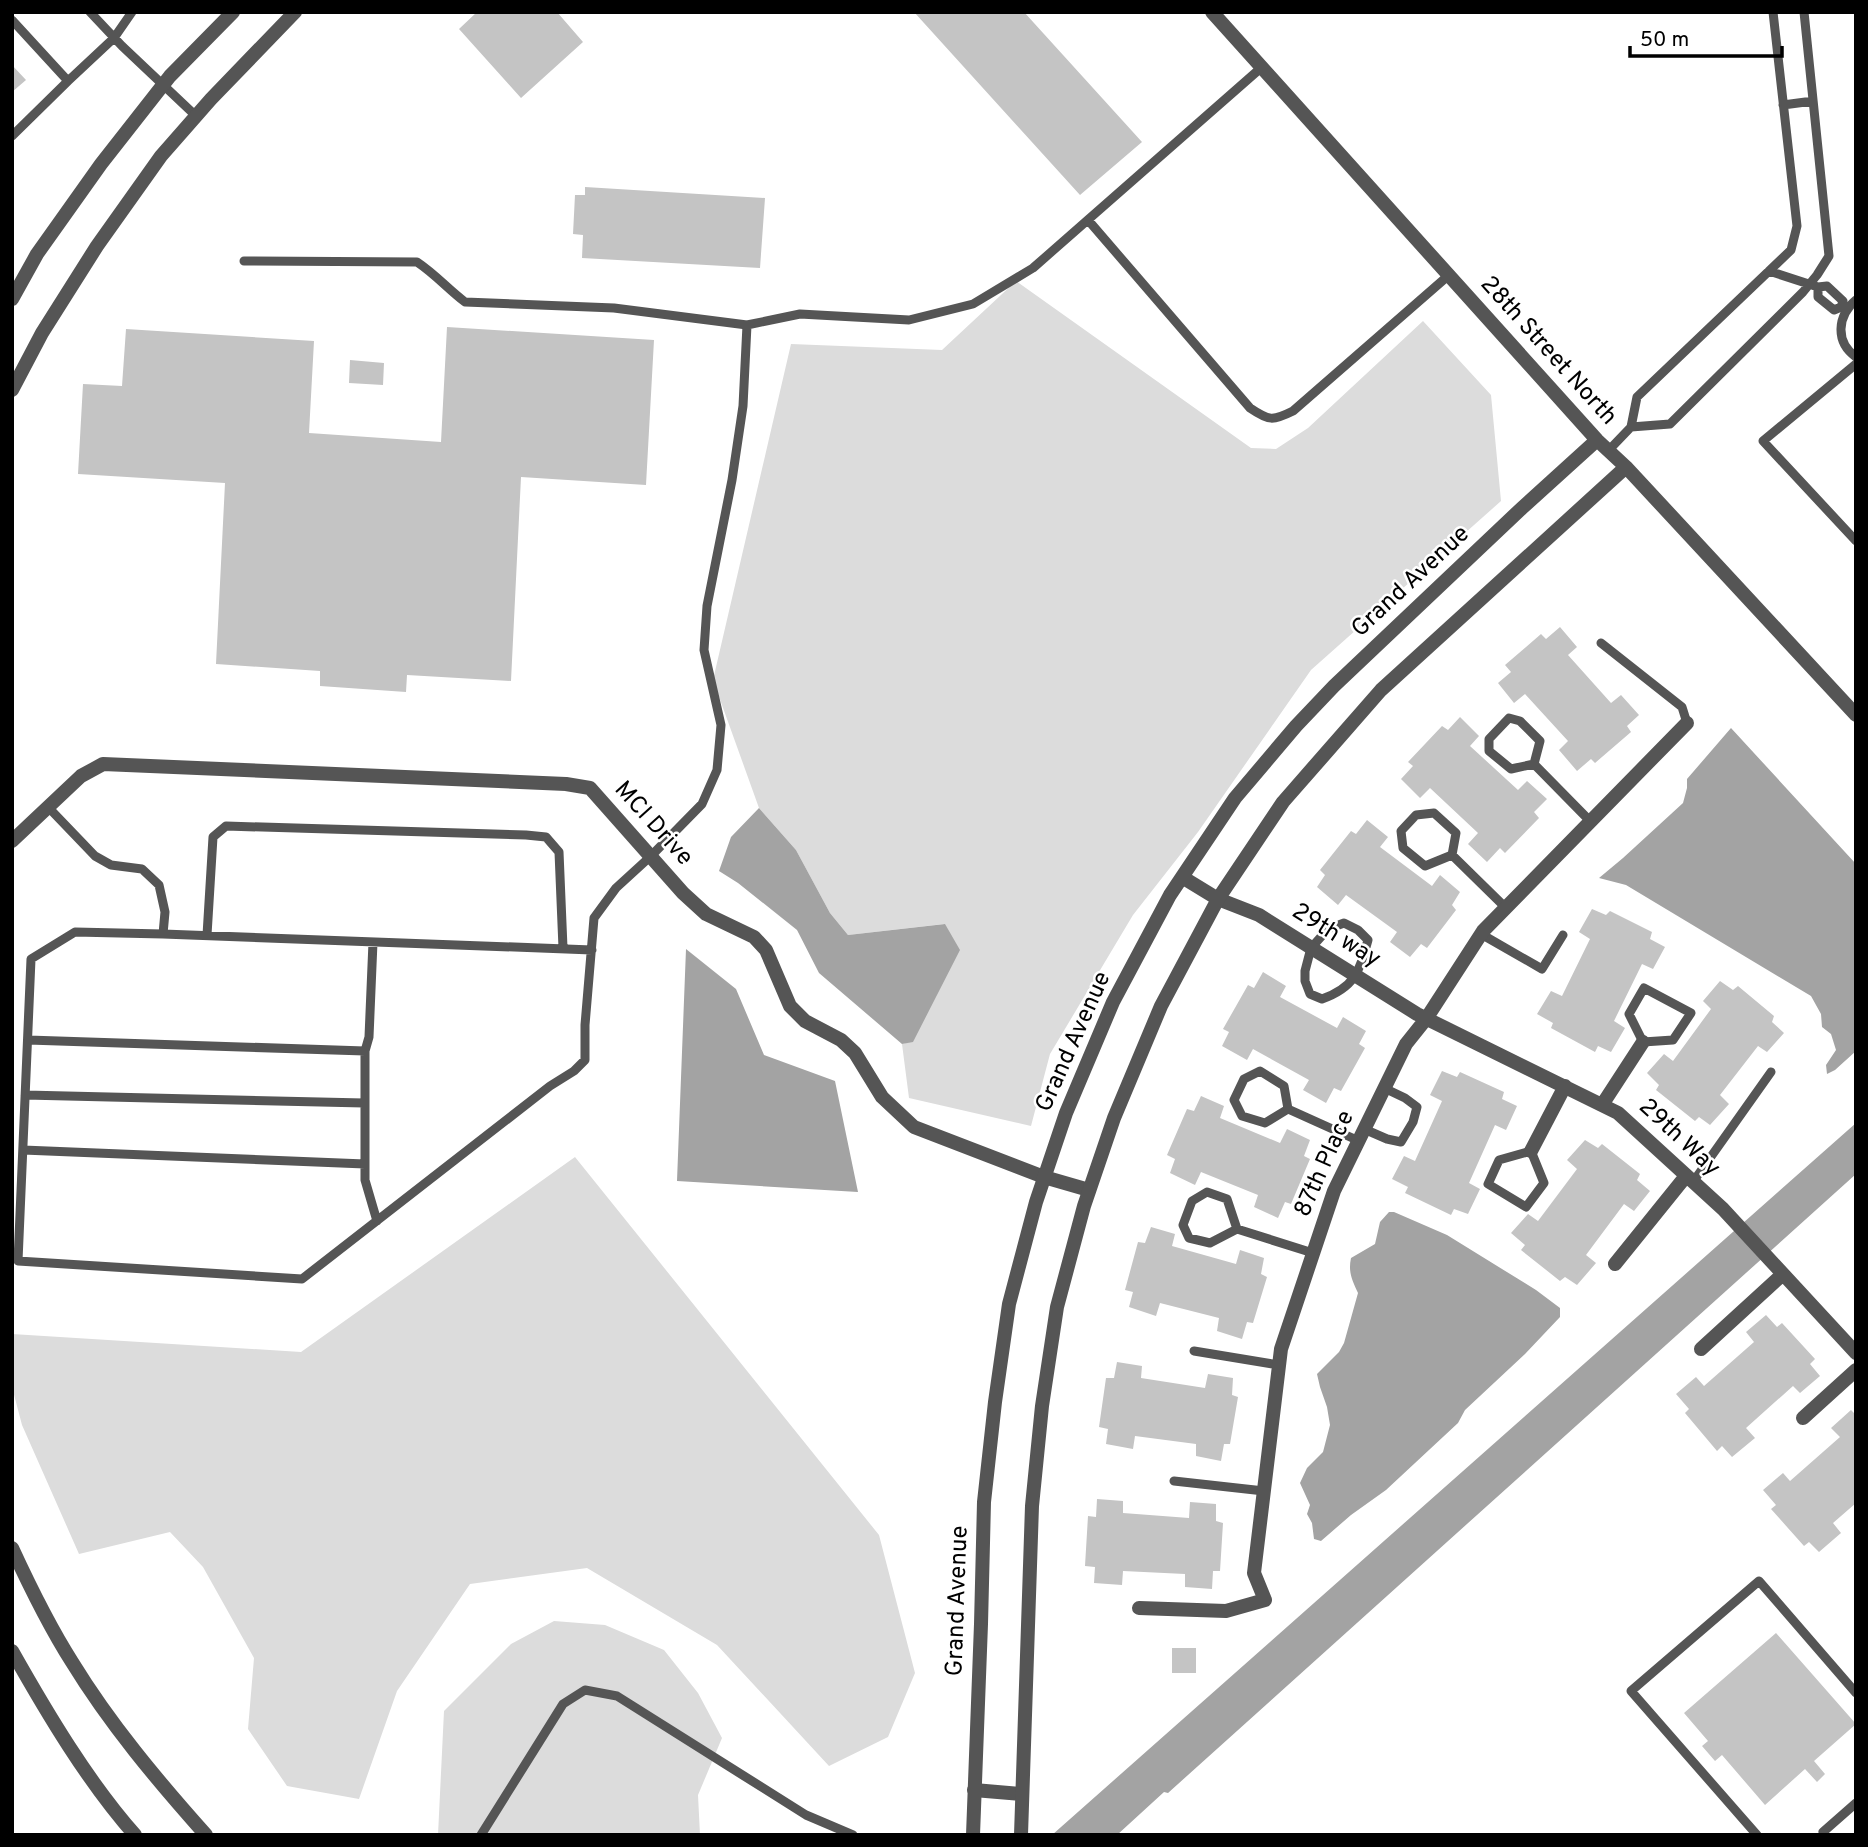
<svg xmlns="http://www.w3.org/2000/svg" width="1868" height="1847" font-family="Overpass,sans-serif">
  <rect width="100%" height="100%" fill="#fff"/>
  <path fill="#dcdcdc" d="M1016 281 1251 448 1276 449 1308 428 1423 321 1491 395 1501 501 1311 670 1198 832 1133 915 1050 1054 1031 1126 909 1098 902 1044 913 1041 944 924 848 935 830 913 796 850 759 808 713 680 791 344 942 350Z
    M575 1157 879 1535 915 1673 888 1737 829 1766 717 1645 587 1568 470 1584 397 1691 359 1799 287 1786 248 1729 254 1658 203 1567 170 1532 79 1554 22 1425 12 1387V1334L301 1352Z
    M554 1621 605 1625 664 1650 698 1693 722 1738 698 1795 700 1835H438L444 1711 511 1644Z"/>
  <path fill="#a3a3a3" d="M1731 728 1856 864V1051L1835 1070 1827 1074 1826 1065 1836 1050 1831 1034 1822 1027 1821 1014 1811 996 1626 885 1599 878 1623 858 1683 803 1687 788V779Z
    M759 808 796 850 830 913 848 935 945 924 960 950 913 1042 902 1044 819 973 797 930 738 883 719 871 731 837Z
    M686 949 736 989 764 1055 835 1081 858 1192 677 1181Z
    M1856 1123V1174L1168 1793 1164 1792 1117 1835H1052Z
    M1389 1212H1394L1447 1235 1536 1290 1560 1308V1317L1525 1354 1465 1410 1458 1423 1386 1490 1351 1515 1321 1541 1314 1539 1312 1523 1307 1514 1310 1505 1300 1483 1307 1468 1323 1452 1330 1425 1327 1407 1320 1387 1317 1374 1339 1352 1344 1343 1358 1293C1352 1280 1348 1272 1351 1258L1375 1244 1380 1222Z"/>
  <path fill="#c4c4c4" d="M477 12H557L583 42 521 98 459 29Z
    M914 12H1024L1142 142 1080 195Z
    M12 65 26 80 12 92Z
    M585 187 765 198 760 268 582 258 583 235 573 234 575 195H585Z
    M447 327 654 340 646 485 521 477 511 681 407 675 406 692 320 686V671L216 664 225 483 78 474 83 384 122 386 126 329 314 341 309 433 441 442Z
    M350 360 384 363 383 385 349 383Z
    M1560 627 1577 647 1568 655 1611 703 1621 695 1639 715 1627 726 1631 732 1595 763 1591 759 1577 771 1559 750 1568 741 1525 694 1514 703 1498 683 1511 672 1505 665 1541 634 1546 639Z
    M1460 717 1479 736 1470 746 1518 790 1527 781 1547 799 1534 812 1539 818 1505 853 1500 848 1487 862 1468 844 1478 833 1430 788 1420 798 1401 779 1413 766 1408 762 1442 726 1448 730Z
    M1367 820 1388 837 1380 847 1432 886 1440 875 1460 892 1452 905 1456 910 1427 948 1421 944 1410 957 1390 942 1397 932 1346 895 1338 905 1317 887 1325 875 1320 870 1351 831 1356 834Z
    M1592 909 1606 915 1610 911 1652 932 1650 939 1665 947 1653 969 1642 964 1614 1021 1625 1028 1611 1052 1598 1046 1595 1052 1551 1028 1553 1023 1537 1014 1551 991 1562 996 1590 939 1579 932Z
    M1263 972 1286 986 1280 997 1337 1028 1343 1017 1366 1031 1359 1044 1365 1048 1341 1091 1334 1088 1326 1103 1303 1090 1309 1080 1253 1049 1247 1060 1222 1046 1229 1032 1223 1029 1248 985 1254 988Z
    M1720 981 1733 990 1738 986 1774 1016 1772 1022 1784 1033 1767 1052 1758 1046 1720 1095 1729 1104 1710 1125 1699 1117 1695 1121 1656 1090 1659 1085 1647 1073 1664 1054 1673 1061 1711 1009 1703 1001Z
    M1442 1071 1457 1077 1460 1072 1504 1092 1502 1099 1517 1106 1506 1130 1495 1125 1469 1183 1480 1189 1468 1214 1454 1209 1451 1215 1405 1193 1408 1187 1392 1179 1404 1156 1415 1161 1442 1101 1430 1095Z
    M1201 1096 1224 1106 1220 1118 1280 1143 1287 1129 1310 1140 1304 1156 1310 1159 1291 1204 1285 1202 1278 1218 1254 1207 1258 1195 1201 1172 1195 1185 1170 1173 1175 1159 1167 1155 1187 1109 1194 1111Z
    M1585 1140 1598 1148 1602 1144 1640 1174 1637 1180 1650 1191 1634 1211 1624 1204 1586 1255 1596 1263 1577 1285 1565 1277 1560 1281 1521 1250 1525 1245 1511 1233 1528 1214 1538 1221 1577 1169 1567 1160Z
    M1151 1227 1175 1234 1172 1246 1236 1264 1240 1250 1264 1258 1261 1274 1267 1277 1253 1323 1247 1322 1242 1339 1217 1331 1219 1318 1160 1303 1156 1316 1129 1307 1133 1292 1125 1290 1138 1242 1145 1243Z
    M1766 1315 1777 1327 1782 1323 1815 1359 1810 1364 1820 1376 1800 1393 1793 1386 1746 1428 1755 1438 1732 1457 1722 1446 1717 1451 1685 1413 1689 1409 1676 1394 1696 1377 1704 1386 1754 1342 1746 1332Z
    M1117 1362 1142 1366 1141 1378 1205 1388 1208 1374 1233 1378 1232 1395 1238 1397 1230 1444H1224L1221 1461 1196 1456V1444L1135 1436 1133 1449 1106 1444 1108 1429 1099 1427 1106 1378H1114Z
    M1851 1410 1856 1415V1503L1833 1523 1841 1533 1819 1552 1809 1542 1804 1546 1771 1509 1776 1505 1763 1490 1783 1473 1790 1481 1840 1437 1831 1428Z
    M1097 1499 1123 1501V1513L1189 1518 1190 1502 1216 1504V1521L1223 1523 1220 1571H1213L1212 1589 1185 1587V1574L1123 1571 1122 1585 1094 1583 1095 1567 1085 1566 1088 1516 1096 1517Z
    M1776 1633 1856 1724 1814 1761 1825 1774 1817 1782 1805 1769 1765 1805 1722 1755 1715 1761 1702 1746 1708 1741 1684 1713Z
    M1172 1648H1196V1673H1172Z"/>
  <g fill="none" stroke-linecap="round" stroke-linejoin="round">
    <path stroke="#555" stroke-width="9" d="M90 12 122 46 196 116
      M12 20 68 81 114 38 132 12
      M1783 105 1813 101
      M12 136 68 81
      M1088 220 1250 408C1269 421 1273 421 1293 411L1449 275
      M244 261 417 262C435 274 448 289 465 302L614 308 747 325
      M1769 271 1818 287 1827 286 1843 301 1841 307
      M1818 287V297L1834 310 1841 307 1846 310
      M1856 300C1837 316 1835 342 1856 357
      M1856 364 1763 441 1856 541
      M1631 427 1670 424 1803 292 1817 275 1829 256 1804 12
      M1608 451 1631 427 1637 397 1791 250 1797 226 1773 12
      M1601 643 1682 707 1687 723
      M1534 764 1540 741 1520 721 1509 718 1489 739V751L1511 769 1534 764 1590 821
      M48 807 95 856 111 865 142 869 159 885 165 912 163 934 75 932 31 959 18 1261 302 1279 550 1086 574 1071 585 1060V1025L594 918 616 888 651 856 702 804 717 770 721 725 704 650 707 606 732 480 743 406 747 325 800 314 909 320 973 304 1033 268 1262 67
      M1452 855 1456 833 1434 813 1416 815 1401 831 1403 848 1425 866 1452 855 1506 908
      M1344 923 1358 930 1368 940C1359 972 1355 987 1322 999L1310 994 1305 981V971L1311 948 1328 929Z
      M163 934 592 950
      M1481 934 1542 969 1563 935
      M207 935 213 837 226 826 526 835 546 837 559 852 563 948
      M373 942 369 1037 365 1051V1180L377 1221
      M1644 988 1691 1013 1673 1040 1643 1042 1629 1014Z
      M28 1040 365 1051
      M1260 1071 1284 1086 1288 1109 1265 1123 1242 1116 1234 1100 1244 1079Z
      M25 1095 364 1103
      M1288 1109 1359 1141
      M1364 1129 1387 1139 1401 1142 1413 1122 1417 1107 1405 1098 1384 1088
      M23 1150 365 1164
      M1531 1151 1544 1183 1526 1207 1488 1184 1499 1160Z
      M1693 1182 1771 1072
      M1237 1229 1227 1199 1207 1192 1192 1201 1183 1225 1189 1238 1210 1243 1237 1229 1313 1253
      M1194 1351 1279 1365
      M1174 1481 1264 1491
      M481 1835 563 1704 585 1690 617 1696 806 1815 853 1835
      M1757 1835 1631 1691 1759 1581 1856 1693
      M1825 1835 1823 1832 1856 1803"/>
    <path stroke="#555" stroke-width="14" d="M12 841 81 776 103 764 566 784 590 788 683 893 706 914 754 937 766 950 790 1006 805 1021 841 1040 855 1053 882 1097 914 1127 1044 1177 1089 1190
      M1218 899 1259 915 1417 1014 1618 1113 1723 1209 1856 1353
      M1602 1105 1643 1042
      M1531 1151 1565 1086
      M1615 1264 1686 1176
      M1701 1349 1783 1274
      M1803 1418 1856 1370
      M1139 1608 1226 1611 1265 1600 1254 1573 1281 1349 1334 1191 1406 1044 1426 1019 1483 931 1687 723
      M974 1790 1022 1794"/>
    <path stroke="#555" stroke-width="14" d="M1212 12 1597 440 1626 467 1856 715
      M12 299 37 254 101 164 170 76 233 12
      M12 390 42 333 97 246 161 156 211 99 295 12
      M1182 877 1218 899
      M12 1548C30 1587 49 1626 72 1662 110 1724 157 1780 206 1835
      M12 1651C47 1713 88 1782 135 1835
      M973 1835 981 1624 984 1502 995 1402 1009 1304 1036 1202 1066 1113 1113 1002 1170 895 1235 798 1296 726 1334 686 1522 508 1597 440
      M1021 1835 1032 1506 1042 1406 1057 1307 1084 1206 1114 1118 1161 1006 1218 899 1283 802 1381 690 1626 467"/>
  </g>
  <g text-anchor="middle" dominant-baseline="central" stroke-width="5" stroke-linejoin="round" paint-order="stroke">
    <g font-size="24" fill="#000" stroke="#fff">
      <text transform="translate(1548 351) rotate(48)">28th Street North</text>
      <text transform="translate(1411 582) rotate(-43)">Grand Avenue</text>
      <text transform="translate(653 824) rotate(48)">MCI Drive</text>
      <text transform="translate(1336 936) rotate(32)">29th way</text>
      <text transform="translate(1074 1042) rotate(-66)">Grand Avenue</text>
      <text transform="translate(1679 1138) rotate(43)">29th Way</text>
      <text transform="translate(1325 1164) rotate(-66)">87th Place</text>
      <text transform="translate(958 1601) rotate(-88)">Grand Avenue</text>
    </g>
  </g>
  <rect width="1868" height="1847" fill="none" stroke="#000000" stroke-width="28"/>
  <path d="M1630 46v10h152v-10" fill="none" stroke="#000000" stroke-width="3.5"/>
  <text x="1640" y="46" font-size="21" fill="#000000" stroke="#ffffff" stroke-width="5" paint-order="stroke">50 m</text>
</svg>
